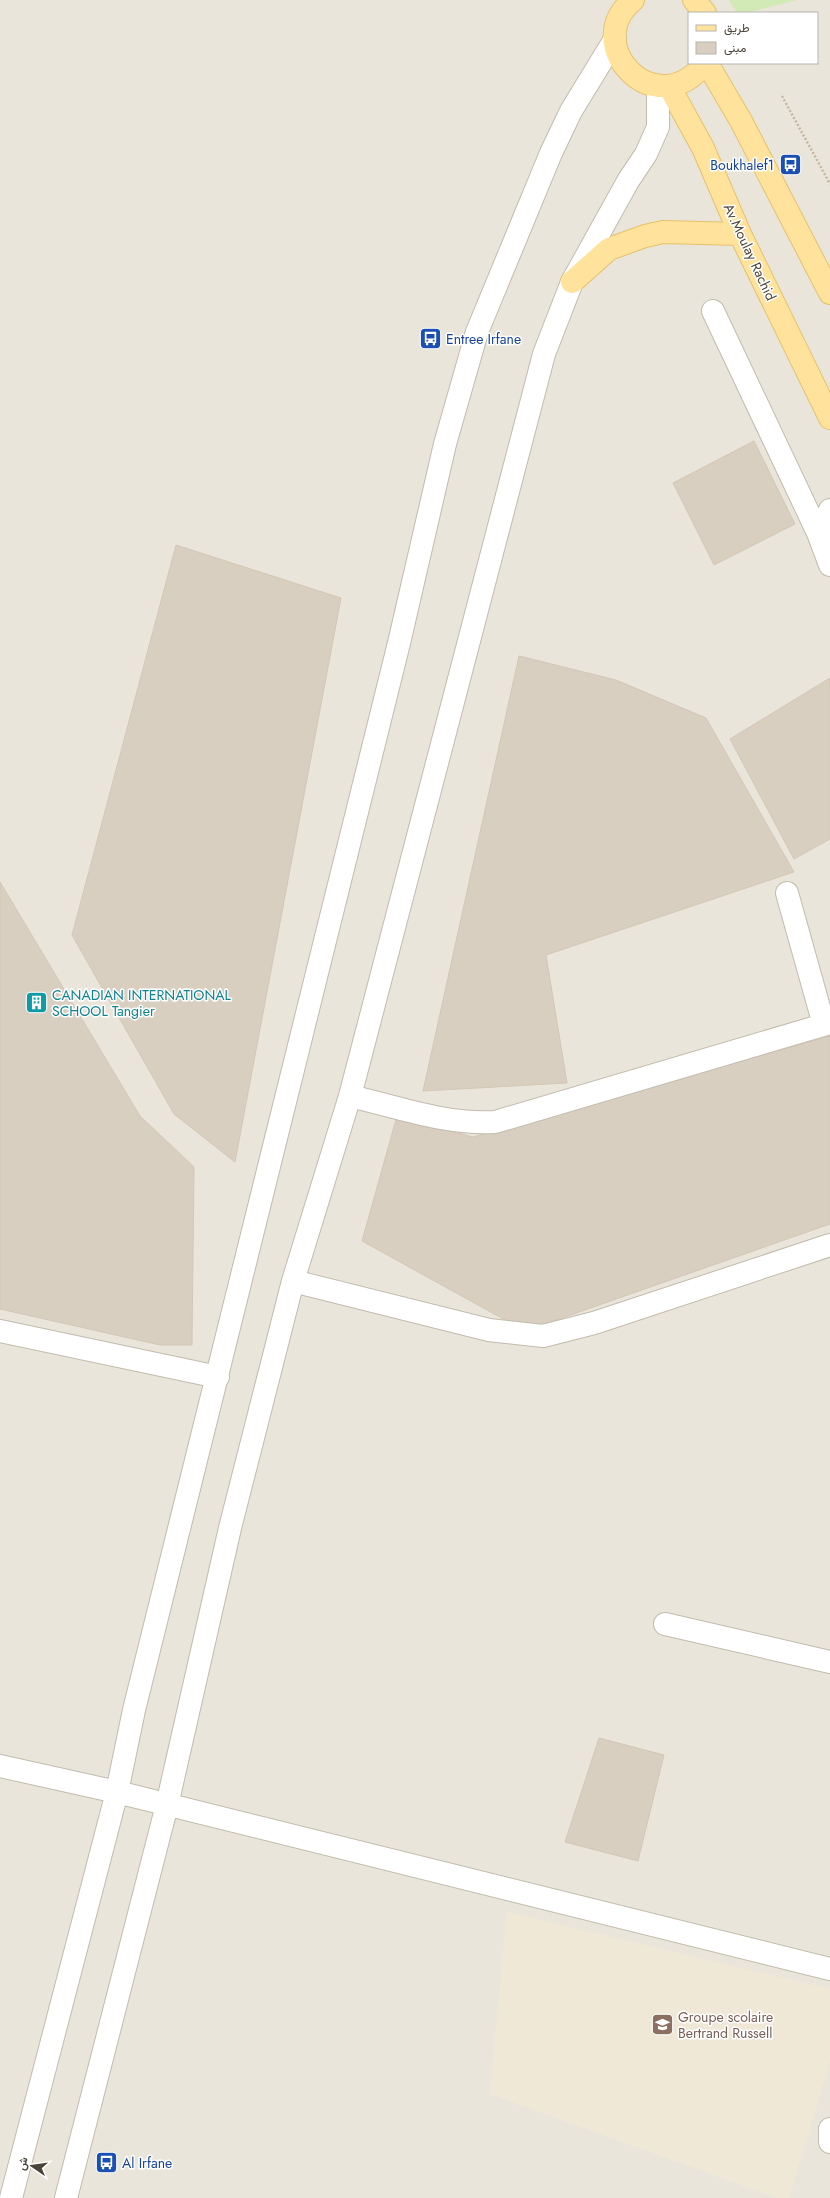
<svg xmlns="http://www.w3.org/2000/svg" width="830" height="2198" font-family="Jost,Vazirmatn,sans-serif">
  <rect width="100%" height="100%" fill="#f6f3ec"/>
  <path fill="#eae5da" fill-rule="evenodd" d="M0 0H830V2198H0ZM689 13H817V63H689Z"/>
  <path fill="#efe8d6" d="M507 1912 830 1989V2061L789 2198H777L490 2094Z"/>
  <path fill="#d2eab5" d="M729 0H797L747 13H737Z"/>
  <path fill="#d8cfc1" stroke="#d3c7b4" d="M754 441 795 524 714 565 673 483Z
    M176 545 341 598 235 1162 174 1114 72 935Z
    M519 656 616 680 706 718 794 872 546 955 567 1083 423 1091Z
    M830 678V839L794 859 730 739Z
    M0 882 140 1116 194 1167 192 1345H160L0 1309Z
    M830 1036V1224L525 1331 362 1241 397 1116 473 1137Z
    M599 1738 664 1755 638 1861 565 1842Z"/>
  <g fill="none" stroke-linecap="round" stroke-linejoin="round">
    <defs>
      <path id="minor" d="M713 311 818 533
        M830 510 818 533 830 565
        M787 893 824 1025
        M350 1096C397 1107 447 1125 495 1122L830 1023
        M293 1281 489 1330 543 1336 594 1323 830 1245
        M0 1331 218 1377
        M665 1624 830 1662
        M0 1766 117 1792 830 1969
        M830 2129V2142
        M11 2198 117 1792 134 1710 399 643 445 444 477 332 551 153 571 111 615 39
        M66 2198 167 1805 230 1528 293 1281 350 1096 544 354 572 282 628 181 646 154 658 127V86"/>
      <path id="major" d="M633 0C579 45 656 126 705 63
        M694 0 705 13
        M707 63 741 121 830 293
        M669 86 703 148 740 234 830 418
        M572 282 609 249 645 236 663 232 740 234"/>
    </defs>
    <use href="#minor" stroke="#c2bbae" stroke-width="24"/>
    <use href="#major" stroke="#e6c16a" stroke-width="24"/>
    <path stroke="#c4b79f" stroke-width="2.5" stroke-dasharray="2 2" stroke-linecap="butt" d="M782 96 830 184"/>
    <use href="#minor" stroke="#fff" stroke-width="22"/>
    <use href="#major" stroke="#ffe39c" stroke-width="22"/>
  </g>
  <defs>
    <symbol id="bus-square" viewBox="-11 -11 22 22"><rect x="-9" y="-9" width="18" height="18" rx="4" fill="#1a4fb4" stroke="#fff"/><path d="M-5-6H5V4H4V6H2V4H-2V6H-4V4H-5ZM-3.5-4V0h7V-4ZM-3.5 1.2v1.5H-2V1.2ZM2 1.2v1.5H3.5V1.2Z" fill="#fff"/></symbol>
    <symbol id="building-square" viewBox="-11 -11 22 22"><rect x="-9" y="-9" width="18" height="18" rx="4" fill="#0f9aa8" stroke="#fff"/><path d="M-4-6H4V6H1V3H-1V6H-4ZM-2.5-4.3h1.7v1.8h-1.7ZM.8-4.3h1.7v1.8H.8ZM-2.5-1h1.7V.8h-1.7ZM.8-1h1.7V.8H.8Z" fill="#fff"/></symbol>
    <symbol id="school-square" viewBox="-11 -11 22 22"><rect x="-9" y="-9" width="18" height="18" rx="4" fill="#8d6e63" stroke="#fff"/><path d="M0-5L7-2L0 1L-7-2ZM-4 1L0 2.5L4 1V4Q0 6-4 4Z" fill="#fff"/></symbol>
  </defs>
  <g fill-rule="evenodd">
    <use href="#bus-square" x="778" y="152" width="25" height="25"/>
    <use href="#bus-square" x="418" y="326" width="25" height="25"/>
    <use href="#building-square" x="24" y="990" width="25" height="25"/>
    <use href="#school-square" x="650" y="2012" width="25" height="25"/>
    <use href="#bus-square" x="94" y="2150" width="25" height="25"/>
  </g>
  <g text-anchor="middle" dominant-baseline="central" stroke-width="3" stroke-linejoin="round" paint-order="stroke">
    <g font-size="14" fill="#164399" stroke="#fff" text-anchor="start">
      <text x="774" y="165" text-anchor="end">Boukhalef1</text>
      <text x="446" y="339">Entree Irfane</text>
      <text x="122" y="2163">Al Irfane</text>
    </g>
    <g font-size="14" fill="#4b4439" stroke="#fff">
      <text transform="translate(750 252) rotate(65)">Av.Moulay Rachid</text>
    </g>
    <g font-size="14" fill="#0d838f" stroke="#fff" text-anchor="start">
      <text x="52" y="995">CANADIAN INTERNATIONAL<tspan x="52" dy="16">SCHOOL Tangier</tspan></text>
    </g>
    <g font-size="14" fill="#785e54" stroke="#fff" text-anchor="start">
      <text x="678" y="2017">Groupe scolaire<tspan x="678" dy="16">Bertrand Russell</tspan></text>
    </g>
  </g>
  <rect x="688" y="12" width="130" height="52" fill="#ffffff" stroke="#b7b4b0"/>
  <rect x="696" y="25" width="20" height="6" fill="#ffe39c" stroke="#b7b4b0"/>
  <text x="724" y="32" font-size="12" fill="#4b4439">طريق</text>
  <rect x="696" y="42" width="20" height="12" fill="#d8cfc1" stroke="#b7b4b0"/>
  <text x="724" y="52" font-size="12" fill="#4b4439">مبنى</text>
  <g transform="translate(32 2166) rotate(283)" stroke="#ffffff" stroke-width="3" paint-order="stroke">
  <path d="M0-3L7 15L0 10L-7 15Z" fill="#4b4439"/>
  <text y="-6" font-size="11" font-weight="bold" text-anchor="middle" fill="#4b4439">ش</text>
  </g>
</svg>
